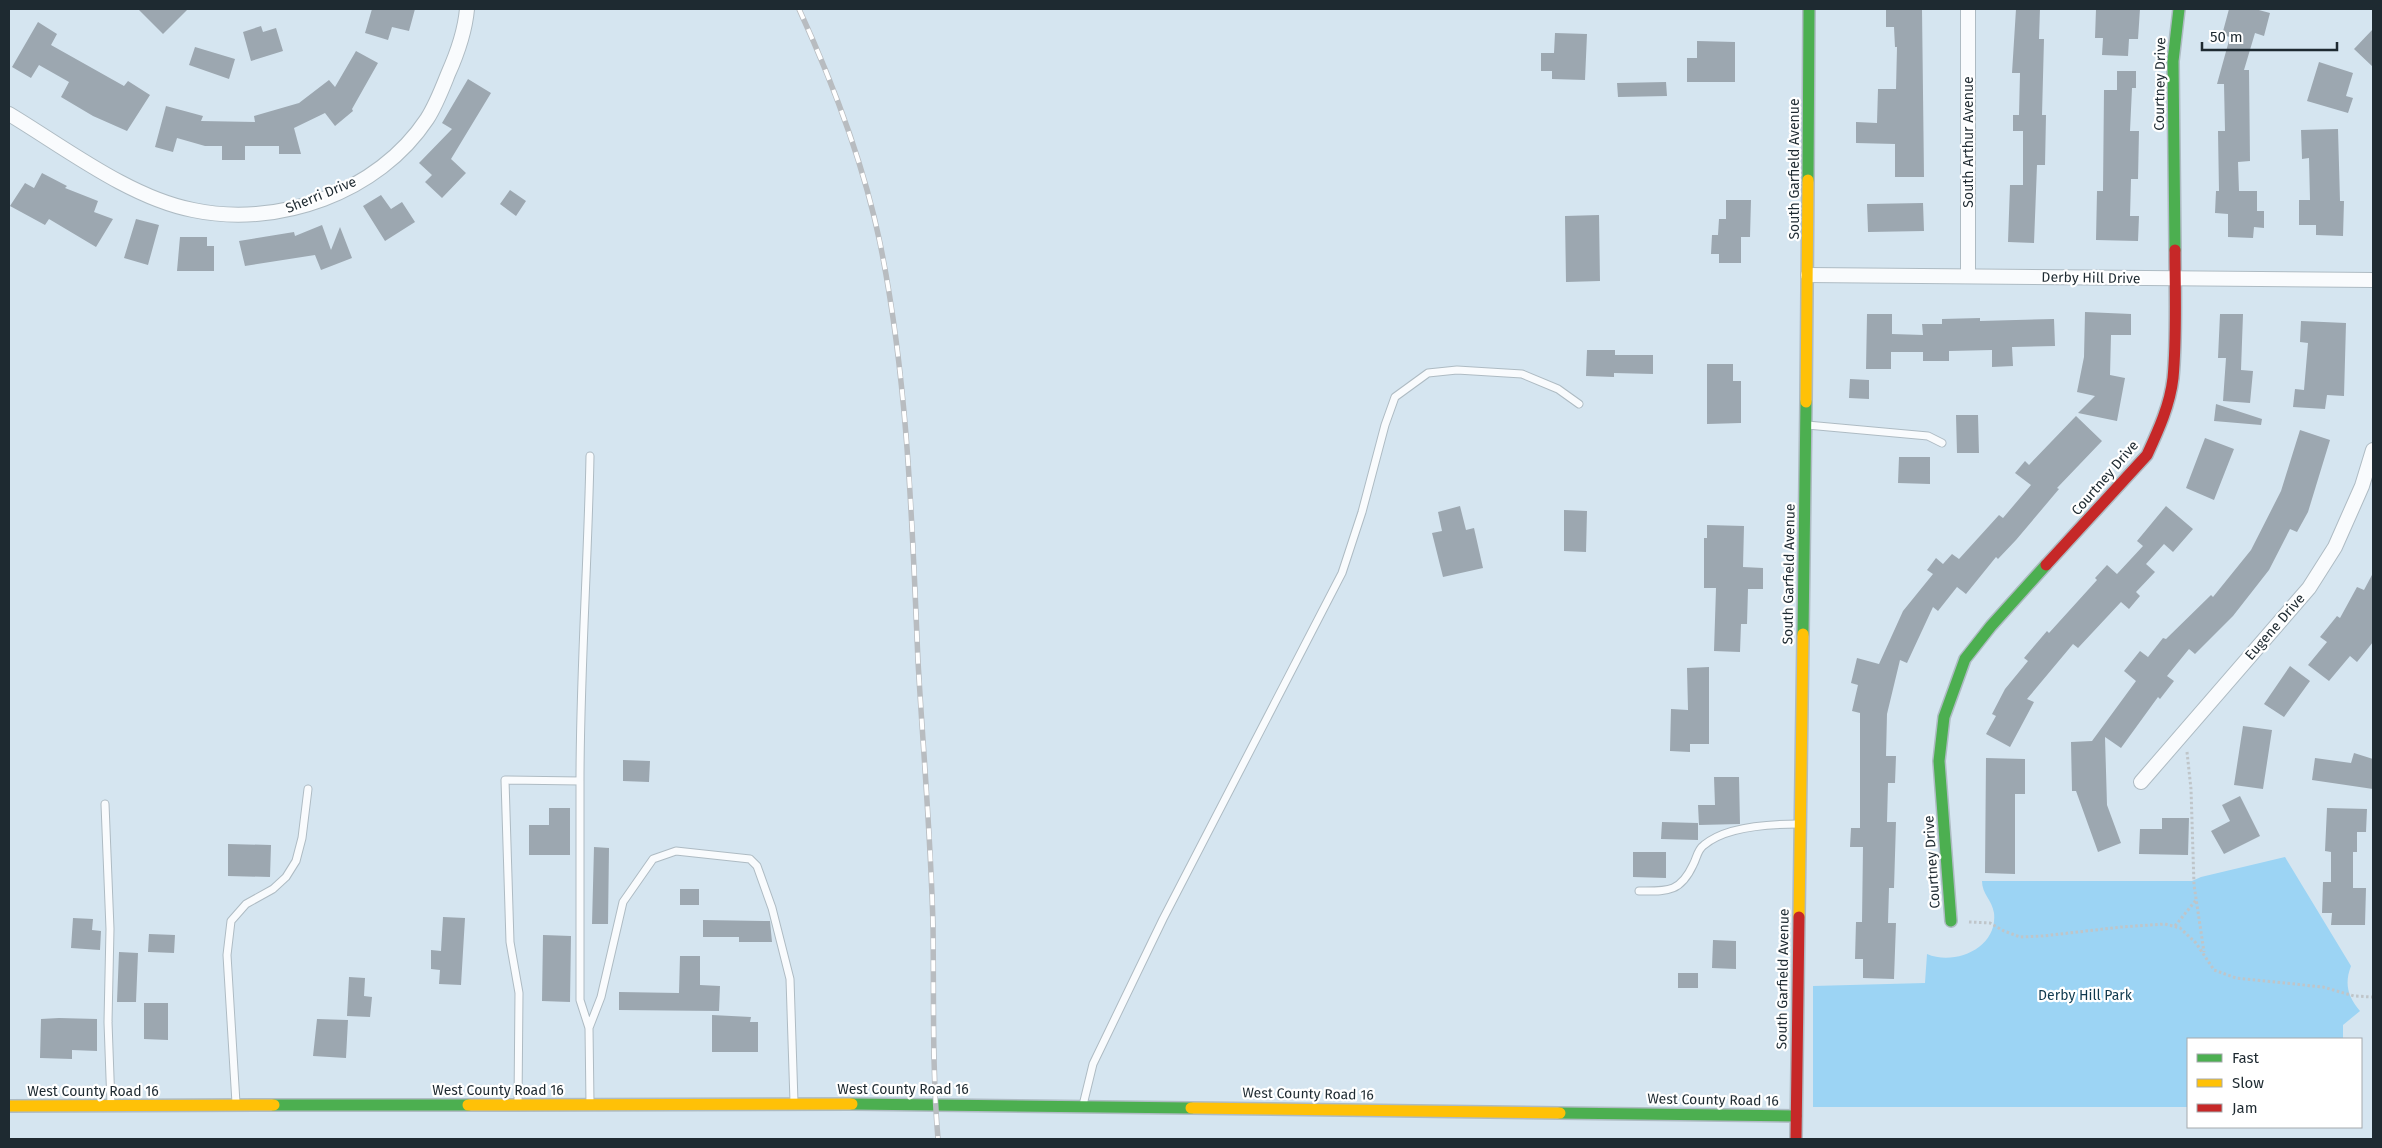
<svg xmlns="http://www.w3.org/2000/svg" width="2382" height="1148" font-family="'Fira Sans',sans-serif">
  <rect width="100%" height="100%" fill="#d5e5f0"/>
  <path fill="#9cd4f4" d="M2285 857 2351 966C2344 984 2348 997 2360 1011L2343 1025V1039H2188V1107H1813V986L1925 983 1927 954C1955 966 1998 948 1994 913 1992 900 1982 894 1982 881H2192L2201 877Z"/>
  <path fill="#9ca7b0" d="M138 9H188L163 34Z
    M372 9H415L409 31 392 27 388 40 365 33Z
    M1886 9H1922L1924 177H1895V144L1856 143V122L1877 123 1878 89H1896L1897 47H1895L1894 27H1886Z
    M2016 9H2040L2039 39H2044L2042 115H2046L2045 165H2037L2034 243 2008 242 2010 185H2023V131H2013V115H2019L2020 73H2012Z
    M2096 9H2140L2138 39H2129L2128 56 2102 55 2103 38H2095Z
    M2229 9H2255L2270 13 2264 36 2255 33 2244 70H2249L2250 161 2238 162 2239 191H2257V211H2264V228L2254 227 2253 238 2228 237V214L2215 213 2216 191H2219L2218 131H2225L2224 84H2217L2230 37 2222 35Z
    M38 22 57 34 51 45 124 86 128 81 150 95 127 131 93 116 61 97 69 82 39 65 31 78 12 67Z
    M261 26 263 32 276 28 283 51 251 61 243 32Z
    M2373 29V67L2354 49Z
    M1555 33 1587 34 1585 80 1552 79V71H1541V53H1554Z
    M1697 41 1735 42V82H1687V58H1697Z
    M195 47 235 59 229 79 189 65Z
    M356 51 378 63 352 109 353 111 335 126 325 113 294 128 301 154H279V146H245V160H222V146H205L177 138 173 152 155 147 166 106 203 116 201 121 255 122 254 116 299 103 329 80 335 87Z
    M2319 62 2353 73 2346 96 2353 98 2348 113 2307 101Z
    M2117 71H2136V88H2132L2130 131H2139L2138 179H2131L2130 216H2139L2138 241 2096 240 2097 191H2103L2104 90H2117Z
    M468 79 491 93 451 159 466 173 442 198 425 182 432 175 419 163 452 129 442 123Z
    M1666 82 1667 96 1618 97 1617 83Z
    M2338 129 2340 201H2344L2343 236 2316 235V225H2299V200H2310L2309 158 2302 159 2301 130Z
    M42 173 67 186 65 188 98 201 94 212 113 219 96 247 49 219 45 225 10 206 25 183 34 188Z
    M510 190 526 201 516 216 500 204Z
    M381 195 391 209 402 202 415 222 385 241 363 206Z
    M1726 200H1751L1750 237H1741V263H1719V254H1711L1712 235H1718L1719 219H1726Z
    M1923 203 1924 231 1868 232 1867 204Z
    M1599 215 1600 281 1566 282 1565 216Z
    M136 219 159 225 148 265 124 258Z
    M322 225 331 250 340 227 352 258 321 270 315 255 245 266 239 241 294 232 295 236Z
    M180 237H207V246H214V271H177Z
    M2085 312 2131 314V335H2111L2110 375 2125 378 2117 421 2078 413 2095 396 2077 392 2084 357Z
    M1867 314H1892V334L1923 335 1922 324H1942V319L1980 318V321L2054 319 2055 346 2012 347 2013 366 1992 367V350L1949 351V361H1923V352H1891V369H1866Z
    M2220 314H2243L2241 370 2253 371 2250 403 2223 401 2226 358H2218Z
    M2301 321 2346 323 2344 396 2327 395 2325 409 2293 407 2295 389 2304 390 2308 343 2300 342Z
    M1587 350H1615V355H1653V374L1614 373V377L1586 376Z
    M1707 364H1733V381H1741V423L1707 424Z
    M1850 379 1869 380V399L1849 398Z
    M2216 404 2262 419 2261 425 2214 421Z
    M1956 415H1978L1979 453H1957Z
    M2076 416 2102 441 2057 488 2059 489 2016 540 1998 559 1996 557 1966 594 1957 587 1938 611 1933 607 1907 663 1900 660 1887 714 1886 756H1896L1895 783H1888L1887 822H1896L1894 888H1889L1888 923H1896L1894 979 1863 978V959H1855L1856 922H1862L1863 847H1850L1851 828H1860V713L1852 711 1858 685 1851 683 1857 658 1879 664 1903 611 1933 574 1927 570 1936 558 1943 564 1952 554 1959 559 1999 515 2003 518 2031 485 2015 473 2025 461 2029 465Z
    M2300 430 2330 440 2308 512 2297 532 2290 529 2269 570 2233 616 2195 654 2189 649 2167 676 2174 681 2160 699 2158 697 2121 748 2105 737 2107 805 2121 843 2098 852 2076 791H2072L2071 742 2092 741 2136 681 2124 671 2140 651 2148 657 2163 638 2166 639 2211 595 2213 597 2251 550 2281 491Z
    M2205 438 2234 449 2214 500 2186 488Z
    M1899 457H1930V484L1898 483Z
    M1460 506 1466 530 1474 528 1483 568 1443 577 1432 533 1442 531 1438 512Z
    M2166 506 2193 529 2173 552 2164 544 2146 564 2155 572 2136 592 2140 596 2129 609 2121 602 2078 648 2073 644 2027 699 2034 702 2010 747 1986 734 1996 716 1992 714 2005 689 2028 661 2024 658 2047 631 2049 633 2097 580 2095 578 2107 565 2117 574 2143 546 2137 541Z
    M1564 510 1587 511 1586 552 1564 551Z
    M1707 525 1744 526 1743 567 1763 568V589H1748L1747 624H1741L1740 652 1714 651 1716 588H1704V538H1707Z
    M2373 573V642L2357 662 2350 656 2329 681 2308 665 2327 642 2320 637 2337 616 2340 618 2357 587 2364 590Z
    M2290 666 2310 681 2284 717 2264 704Z
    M1709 667V744H1690V752L1670 751 1671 709 1688 710 1687 668Z
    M2243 726 2272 730 2263 789 2234 785Z
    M2354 753 2373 759V789L2312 780 2315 758 2351 763Z
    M1986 758 2025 759V794H2015V874L1985 873Z
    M623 760 650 761 649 782 623 781Z
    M1714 777H1739L1740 824 1699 825 1698 805H1715Z
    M2240 796 2260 836 2224 854 2211 831 2230 821 2222 805Z
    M549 808H570V855H529V825H549Z
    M2327 808 2367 809 2366 832H2357V852H2353V888H2366L2365 925H2331L2332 913H2322L2323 882H2331V852L2325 851Z
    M2162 818H2189L2188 855 2139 854 2140 829H2162Z
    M1662 822 1698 823V840L1661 839Z
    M228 844 271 845 270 877 228 876Z
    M594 847 609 848 608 924H592Z
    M1633 852H1666V878L1633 877Z
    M680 889H699V905H680Z
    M443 917 465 918 461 985 439 984 440 970 431 969V950L441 951Z
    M73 918 93 919 92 930 101 931 100 950 71 948Z
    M703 920 770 921 772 942H739V937H703Z
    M149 934 175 935 174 953 148 952Z
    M543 935 571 936 570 1002 542 1001Z
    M1713 940 1736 941V969L1712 968Z
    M119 952 138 953 136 1002H117Z
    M680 956H700V985L720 986 719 1011 619 1010V992L679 993Z
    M1678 973H1698V988H1678Z
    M349 977 365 978 364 996 372 997 370 1017 347 1016Z
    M144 1003H168V1040L144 1039Z
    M712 1015 751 1017 750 1022H758V1052H712Z
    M59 1018 97 1019V1051L72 1050V1059L40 1058 41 1019Z
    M317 1019 348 1020 346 1058 313 1056Z"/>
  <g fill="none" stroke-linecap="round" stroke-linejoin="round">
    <defs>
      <path id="lane" d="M1807 425 1928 436 1942 443
        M580 781C580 672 588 564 590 456
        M105 804 110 929 108 1022 111 1105
        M1639 891C1667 891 1680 893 1693 865 1697 858 1697 850 1704 845 1726 826 1770 824 1798 824
        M589 1028 601 997 623 902 653 859 676 851 750 859 757 866 772 908 790 979 794 1102
        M236 1103 227 955 231 921 246 904 273 889 286 877 296 861 302 838 308 789
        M518 1104 519 993 510 942 505 780 580 781V1000L589 1028 590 1104
        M1083 1105 1093 1064 1163 919 1342 573 1362 512 1385 425 1395 397 1428 373 1457 370 1522 374 1558 389 1579 404"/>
      <path id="street" d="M1968 9V275
        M9 114C64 147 130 198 193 210 278 228 378 193 427 119 436 105 442 89 448 74 457 54 465 31 467 9
        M1808 275 2373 280
        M2141 782 2309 588 2335 547 2362 486 2373 450"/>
      <path id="fast" d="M1808 180 1809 9
        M2175 250 2173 61 2179 9
        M1803 634 1806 402
        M1951 921 1939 761 1944 717 1965 659 1991 626 2046 565
        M852 1104 1191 1108
        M274 1105H468
        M1560 1113 1796 1116"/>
      <path id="slow" d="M1806 402 1808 180
        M1799 917 1803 634
        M468 1105 852 1104
        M9 1106 274 1105
        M1191 1108 1560 1113"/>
      <path id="jam" d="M2046 565 2147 455C2158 431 2170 405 2173 378 2177 336 2175 292 2175 250
        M1796 1139 1799 917"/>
    </defs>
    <use href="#lane" stroke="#aebbc3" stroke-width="9"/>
    <use href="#street" stroke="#aebbc3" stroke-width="16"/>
    <use href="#fast" stroke="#aebbc3" stroke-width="14"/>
    <use href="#slow" stroke="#aebbc3" stroke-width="14"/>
    <use href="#jam" stroke="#aebbc3" stroke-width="14"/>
    <path stroke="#bfc5c9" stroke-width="3" stroke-dasharray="2.5 2.5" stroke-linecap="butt" d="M2187 752 2191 789 2194 885 2204 952
      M1969 922 1990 923 2004 931 2020 937 2043 936 2121 927 2165 924 2180 928 2196 943 2214 970 2236 978 2323 987 2354 996 2373 997
      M2175 926 2196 900"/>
    <use href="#lane" stroke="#f9fbfd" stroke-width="7"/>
    <use href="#street" stroke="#f9fbfd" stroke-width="14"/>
    <use href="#fast" stroke="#4caf50" stroke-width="11"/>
    <use href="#slow" stroke="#ffc107" stroke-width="11"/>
    <use href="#jam" stroke="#c62828" stroke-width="11"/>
    <defs>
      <path id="rail" d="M799 9C832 81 864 165 880 243 908 380 912 521 918 661 923 750 931 838 933 926 934 997 932 1068 938 1139"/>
    </defs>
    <use href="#rail" stroke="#b8bcc0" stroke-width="5.5"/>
    <use href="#rail" stroke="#fff" stroke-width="4" stroke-dasharray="11" stroke-linecap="butt"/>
  </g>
  <g text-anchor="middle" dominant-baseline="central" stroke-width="4.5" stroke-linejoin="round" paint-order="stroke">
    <g font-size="14" fill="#1e2a31" stroke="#fff">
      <text transform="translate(2160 84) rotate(-89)">Courtney Drive</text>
      <text transform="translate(1968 142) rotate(-90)">South Arthur Avenue</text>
      <text transform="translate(1794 169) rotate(-90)">South Garfield Avenue</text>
      <text transform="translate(321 195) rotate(-22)">Sherri Drive</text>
      <text transform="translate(2091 278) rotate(1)">Derby Hill Drive</text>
      <text transform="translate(2105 478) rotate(-49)">Courtney Drive</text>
      <text transform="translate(1789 574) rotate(-89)">South Garfield Avenue</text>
      <text transform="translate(2275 627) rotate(-49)">Eugene Drive</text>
      <text transform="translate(1932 862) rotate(-94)">Courtney Drive</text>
      <text transform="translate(1783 979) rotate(-89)">South Garfield Avenue</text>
      <text x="903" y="1089">West County Road 16</text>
      <text x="498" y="1090">West County Road 16</text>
      <text x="93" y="1091">West County Road 16</text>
      <text transform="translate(1308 1094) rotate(1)">West County Road 16</text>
      <text transform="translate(1713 1100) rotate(1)">West County Road 16</text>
    </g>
    <g font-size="14" fill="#0f394e" stroke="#fff">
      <text x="2085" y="995">Derby Hill Park</text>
    </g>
  </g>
  <rect width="2382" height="1148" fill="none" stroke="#1e2a31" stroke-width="20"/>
  <rect x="2187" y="1038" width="175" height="90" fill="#ffffff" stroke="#a5aaad"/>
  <rect x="2197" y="1054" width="25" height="8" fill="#4caf50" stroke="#a5aaad"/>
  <text x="2232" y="1063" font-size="15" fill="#1e2a31">Fast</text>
  <rect x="2197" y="1079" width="25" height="8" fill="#ffc107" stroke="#a5aaad"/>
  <text x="2232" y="1088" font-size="15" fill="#1e2a31">Slow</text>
  <rect x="2197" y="1104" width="25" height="8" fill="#c62828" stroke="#a5aaad"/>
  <text x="2232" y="1113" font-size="15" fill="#1e2a31">Jam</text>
  <path d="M2202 42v8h135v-8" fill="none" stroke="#1e2a31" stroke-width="2.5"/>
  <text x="2210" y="42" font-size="15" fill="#1e2a31" stroke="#ffffff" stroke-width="4" paint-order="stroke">50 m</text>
</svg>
